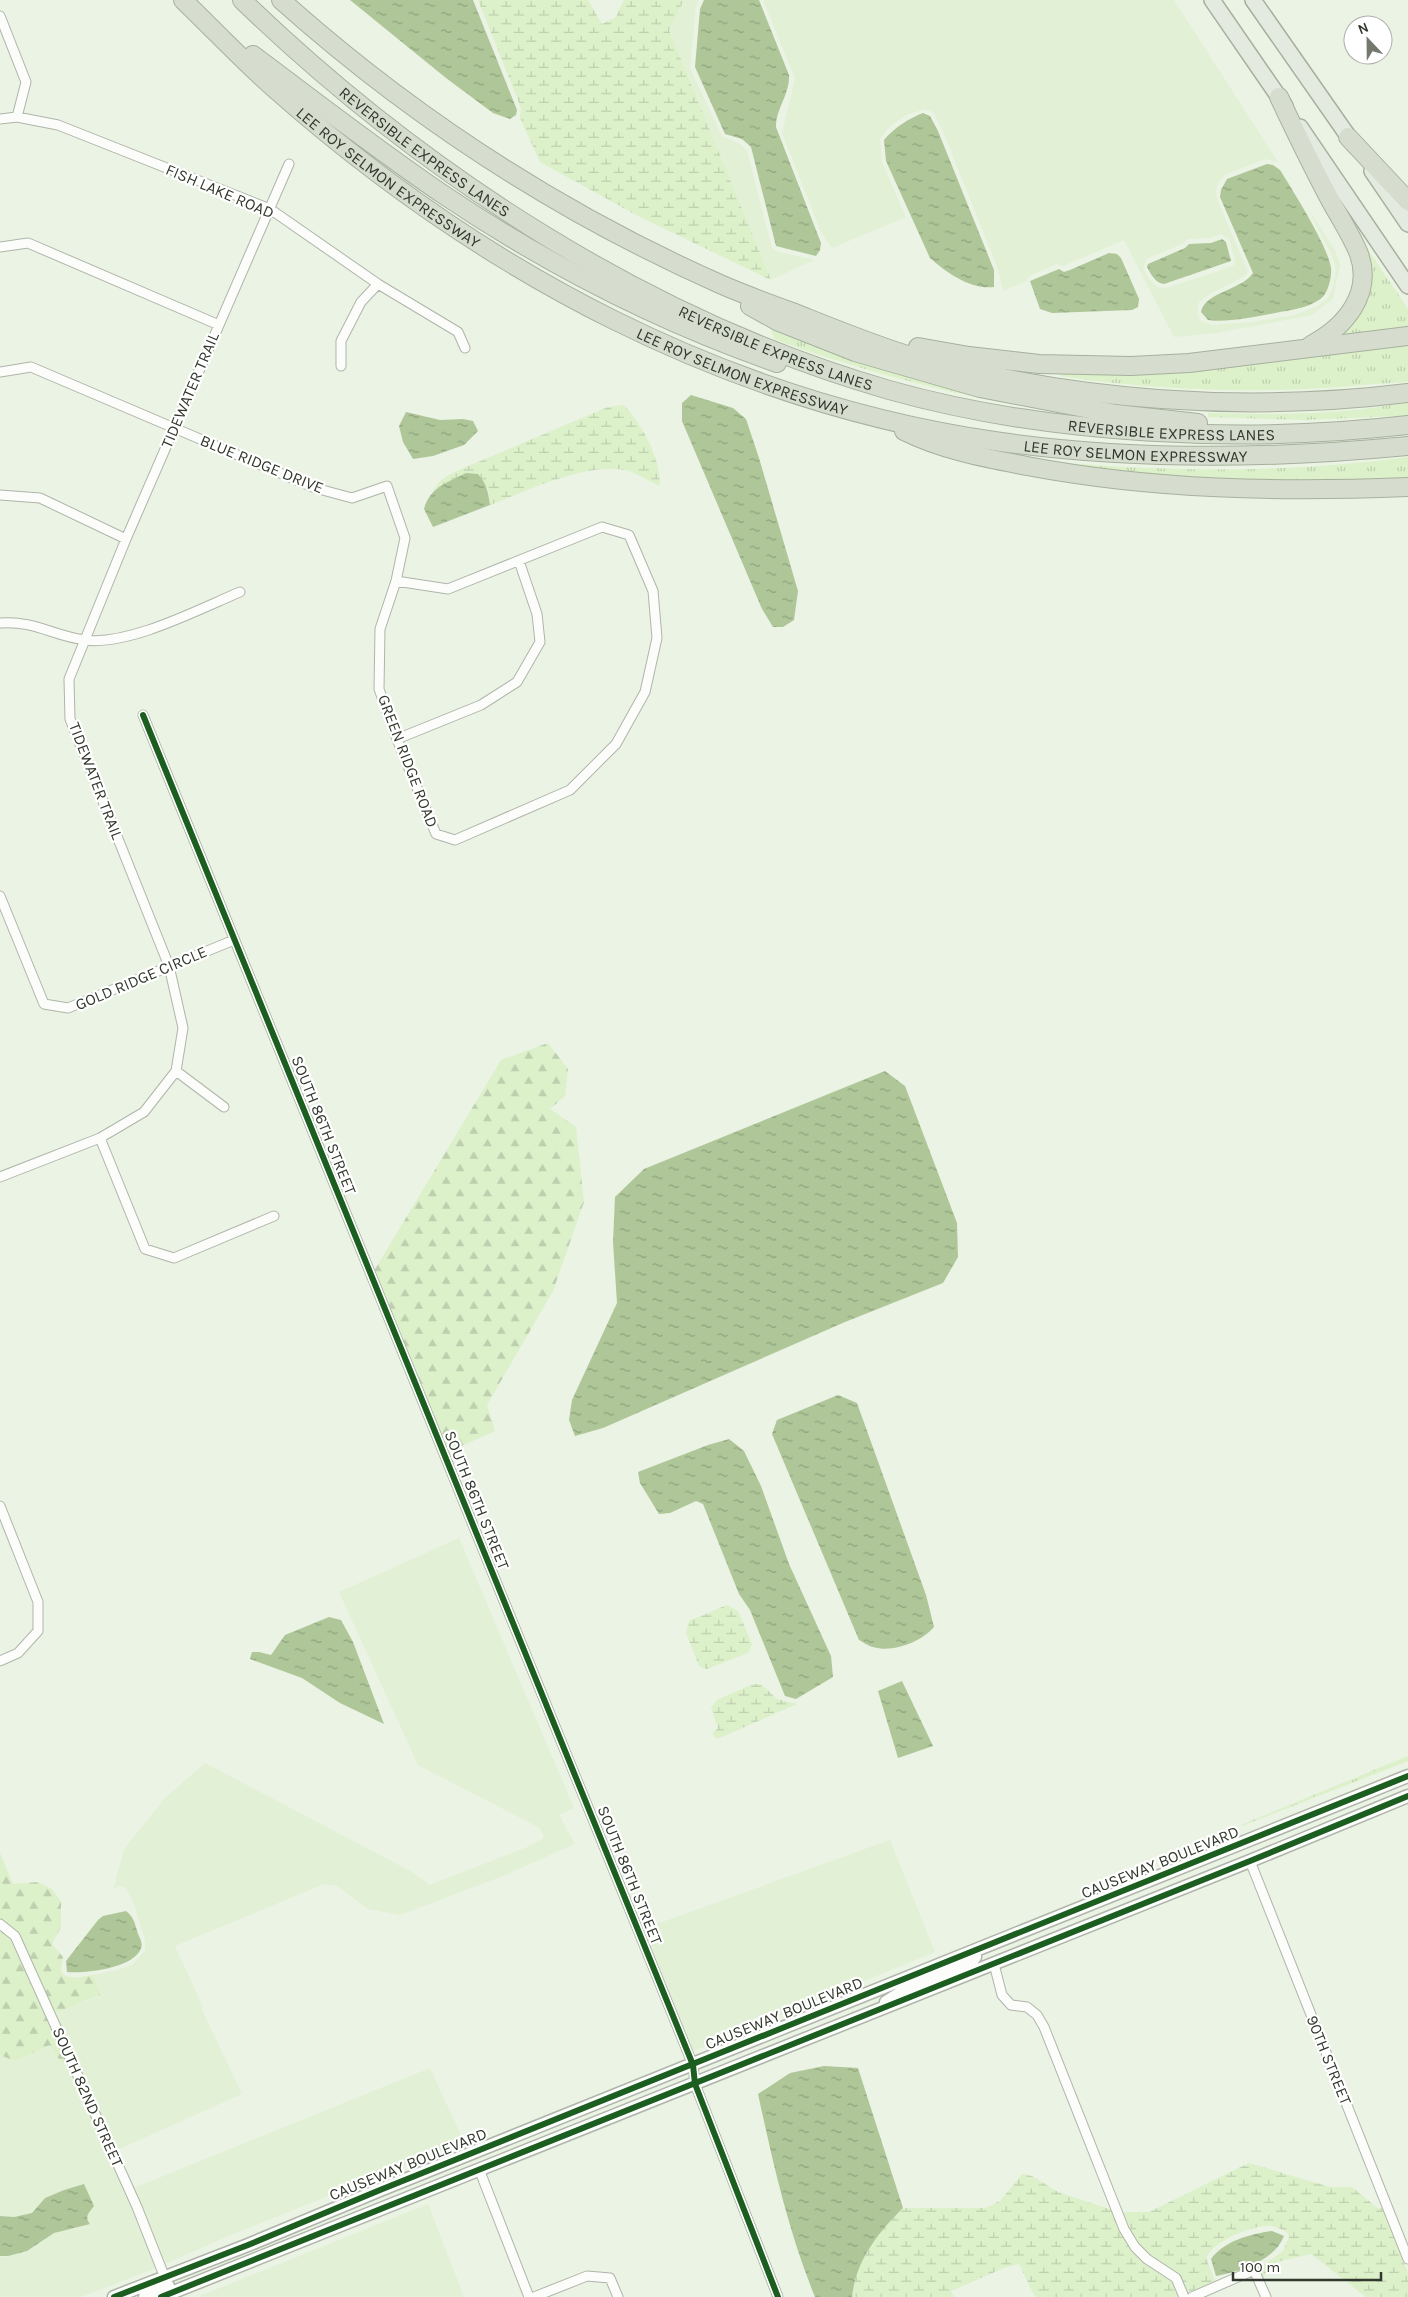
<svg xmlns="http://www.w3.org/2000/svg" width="1408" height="2297" font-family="Karla,sans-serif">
  <defs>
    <pattern id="grass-tufts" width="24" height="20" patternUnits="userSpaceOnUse" patternTransform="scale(1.25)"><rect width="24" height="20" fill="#dcf0ca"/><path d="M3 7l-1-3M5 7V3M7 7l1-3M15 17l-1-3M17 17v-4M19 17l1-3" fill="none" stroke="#bdcfae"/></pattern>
    <pattern id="forest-firs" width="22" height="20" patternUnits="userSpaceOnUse" patternTransform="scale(1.25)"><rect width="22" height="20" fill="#dcf0ca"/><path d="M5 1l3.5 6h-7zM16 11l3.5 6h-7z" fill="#bdcfae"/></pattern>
    <pattern id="wetland-marsh" width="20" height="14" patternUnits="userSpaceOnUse" patternTransform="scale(1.25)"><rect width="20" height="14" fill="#dcf0ca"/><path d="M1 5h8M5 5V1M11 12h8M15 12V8" fill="none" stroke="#bdcfae"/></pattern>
    <pattern id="water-ripples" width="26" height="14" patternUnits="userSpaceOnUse" patternTransform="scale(1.25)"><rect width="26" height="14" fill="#aec698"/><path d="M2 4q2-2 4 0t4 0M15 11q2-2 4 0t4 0" fill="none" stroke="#8ea27c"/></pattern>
  </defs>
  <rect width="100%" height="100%" fill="#ebf3e4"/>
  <path fill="#e2f0d6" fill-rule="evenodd" d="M684 0H699L696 6 690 68 722 136 740 144 747 151 772 248 775 251 814 260 771 280 669 30Z
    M763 0H1174L1278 162 1265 159 1225 175 1219 182 1216 190 1217 199 1248 272 1245 276 1208 295 1199 302 1197 314 1201 321 1212 325 1254 322 1295 315 1318 306 1328 298 1333 286 1336 269 1333 258 1306 205 1335 250 1340 264 1333 299 1312 315 1217 333 1174 337 1124 240 1063 266 1057 264 1029 276 1026 281 1003 291 998 269 942 129 933 112 925 109 906 115 888 128 880 139 882 162 906 217 832 248 821 232 782 133 795 79ZM1221 234 1229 239 1235 260 1234 265 1222 270 1166 288 1158 287 1150 280 1143 269 1146 259 1182 244 1188 239 1210 238Z
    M459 1538 574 1808 559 1815 575 1844 503 1876 400 1915 368 1909 337 1886 324 1884 175 1946 203 2007 201 2008 242 2094 117 2150 55 2013 99 1996 93 1975 118 1970 133 1964 145 1951V1940L134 1904 126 1888 118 1886 113 1890 124 1849 165 1798 205 1763 412 1872 430 1885 525 1848 544 1838 540 1828 418 1765 339 1592Z
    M890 1840 935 1952 693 2051 643 1929Z
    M50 2045 61 2063 66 2062 132 2209 156 2268 81 2297H0V2256L4 2257 42 2242 47 2236 65 2228 75 2229 90 2223 87 2219V2213L94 2206 87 2195 64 2190 45 2198 32 2213 13 2217 0 2216V2055L15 2061Z
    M430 2068 464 2142 231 2235 165 2264 134 2188Z
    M428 2204 464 2297H197L242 2279Z"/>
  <path fill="url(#grass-tufts)" d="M1365 245 1408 309V332L1336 342 1353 318 1360 248Z
    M770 327 1003 400V403C925 387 850 367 774 339Z
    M1408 341V382C1363 384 1319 390 1274 390 1203 391 1131 387 1061 376V370Z
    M1408 402V415L1397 416 1304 420 1208 417V413C1275 415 1343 415 1408 402Z
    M1408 457V480L1209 485 1034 460C1159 472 1284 474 1408 457Z
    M1408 1756V1761L1242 1826 1241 1825Z"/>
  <path fill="url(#forest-firs)" d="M548 1043 568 1069 565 1096 550 1109 576 1127 584 1202 553 1291 487 1405 495 1431 448 1452 374 1271 501 1060Z
    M0 1853 13 1884 38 1882 52 1889 61 1902V1927L52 1944 63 1957 61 1970 63 1975 74 1978 93 1975 100 1995 55 2013 19 1934 5 1921 0 1919Z
    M0 1930 11 1939 66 2062 61 2063 50 2045 15 2061 0 2055Z"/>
  <path fill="url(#wetland-marsh)" d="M478 0H588L602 24 616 17 624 0H684L669 30 771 280 638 216 540 162 520 118 521 108Z
    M624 405C643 427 660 456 660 486 650 482 640 475 629 471 591 460 526 491 490 505L488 489 466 473 432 492 440 481 452 473 608 407Z
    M727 1605 738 1611 752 1644 748 1653 707 1669 699 1666 686 1633 689 1621Z
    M753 1684H761L777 1699 797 1704 717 1739 712 1734 718 1728 711 1708 717 1700Z
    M1249 2163 1330 2187H1352L1376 2207 1383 2209 1408 2273V2297H1366L1311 2254 1277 2262 1263 2277 1259 2268 1283 2251 1289 2237 1287 2232C1283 2230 1277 2227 1272 2226 1254 2224 1213 2241 1206 2258L1215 2281 1187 2293C1176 2265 1171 2271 1150 2255 1136 2244 1129 2227 1123 2212H1149Z
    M1022 2174 1032 2176 1058 2192 1112 2210 1132 2251 1145 2264 1172 2282 1178 2297H1035L1019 2264 1006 2267 951 2291 954 2297H852C856 2260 878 2233 903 2208H985L1000 2201Z"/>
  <path fill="url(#water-ripples)" d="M350 0H473L517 110 516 115 510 119 493 113 446 78Z
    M704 0H759L789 75C790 94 776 108 776 127L821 243 820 250 816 256 776 246 751 147 742 139 725 134 695 67 700 9Z
    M923 113 930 116 938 131 994 270V287C971 290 947 273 930 258L886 161 884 140C895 127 908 119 923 113Z
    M1267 164 1273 165 1280 170C1293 191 1328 246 1331 268 1332 275 1329 288 1325 294 1317 306 1293 310 1280 312 1259 316 1228 323 1208 320L1201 312C1205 292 1242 290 1253 273L1220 197 1221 190 1227 179Z
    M1222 239 1226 242 1231 261 1164 284C1155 283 1151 274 1147 267L1148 264 1185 248 1189 244 1211 243Z
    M1109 253 1117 254 1121 258 1139 299 1138 307 1132 310 1052 313 1040 309 1030 281 1059 269 1064 272 1070 270Z
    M691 395 733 408 746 419 759 458 798 591 794 620 783 627H773L762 609 682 421V403Z
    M406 412 440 420 463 419 473 421 478 431 464 445 433 456 413 459 403 442 399 426Z
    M466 473 478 474C487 484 488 492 490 505L433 527 424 509C430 487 447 483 466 473Z
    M885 1071 905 1086 957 1223 958 1257 943 1283 845 1322 603 1428 575 1436 569 1420 572 1400 617 1303 613 1242 615 1197 644 1169Z
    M838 1395 857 1403 926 1595 934 1627C921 1642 893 1653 873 1647 868 1646 863 1642 859 1640L772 1434 777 1420Z
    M729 1439 744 1451 761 1486 789 1564 831 1656 833 1677 796 1699 785 1696 750 1610 739 1594 703 1504 696 1501 670 1513 659 1514 640 1483 638 1472 708 1445Z
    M329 1617 341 1620 353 1642 384 1724 340 1703 302 1678 250 1659 252 1652H259L271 1655 285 1635Z
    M902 1681 933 1746 898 1758 878 1691Z
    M126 1911C134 1917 135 1924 138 1934 140 1938 143 1944 141 1948 135 1968 84 1974 67 1972L66 1961 98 1920 103 1916Z
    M824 2066 858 2068 903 2208C878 2233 856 2260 852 2297H815C788 2231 773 2163 758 2094L790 2073Z
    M84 2184 94 2206C89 2213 84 2216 90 2224L54 2233 27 2251 8 2256H0V2216L14 2217 32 2213 45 2198 64 2190Z
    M1272 2231 1284 2236C1274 2261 1242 2271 1216 2276L1211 2259C1224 2241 1250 2234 1272 2231Z"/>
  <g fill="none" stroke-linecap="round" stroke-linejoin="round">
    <defs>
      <path id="street" d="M0 16 26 82 17 117
        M0 119 17 117 58 125 270 209 378 284 458 332 465 348
        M0 247 28 243 219 325
        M341 366V341L361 302 378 284
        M0 372 31 367 315 488 352 498 387 486 405 538 396 581 380 629 379 689 397 739 436 834 455 840 570 790 616 744 645 692 657 638 653 591 629 535 602 527 448 589 396 581
        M0 495 40 498 126 539
        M0 623C33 620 54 636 85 640 129 646 199 609 240 592
        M143 715 693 2065 695 2084 778 2297
        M397 739 481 705 517 682 540 642 537 614 519 561
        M0 896 44 1004 68 1008 234 940
        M176 1071 224 1107
        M100 1138 145 1249 174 1258 274 1216
        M0 1177 100 1138 144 1112 176 1071 183 1028 169 966 70 719 69 679 126 539 289 164
        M0 1506 38 1602V1631L18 1653 0 1661
        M1250 1861 1408 2259
        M0 1924 15 1936 137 2207 165 2278
        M994 1964 1002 1995 1011 2005 1027 2007 1037 2015 1044 2027 1124 2229 1135 2247 1147 2259 1176 2278 1184 2297
        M479 2169 529 2297
        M534 2297 587 2276 610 2278 618 2297
        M1192 2297 1254 2270 1266 2297"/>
      <path id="secondary" d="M886 2002 910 1987 971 1962 975 1957 974 1951
        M114 2297 248 2245 380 2190 1408 1776
        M145 2297 168 2286
        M161 2297 1250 1861 1408 1796"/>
      <path id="primary" d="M1212 0 1285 106
        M1253 0 1355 146
        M1300 127 1408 286
        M1372 171 1408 224"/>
      <g id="highway">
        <path id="s1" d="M183 0C214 30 244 62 276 90 482 272 727 403 1001 442 1136 461 1272 459 1408 446"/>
        <path id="s2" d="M242 0C421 173 648 321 889 390 1049 435 1243 444 1408 425"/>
        <path d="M281 0C412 117 560 213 720 284 745 295 770 304 795 313 835 329 876 346 917 358 1075 401 1246 413 1408 393"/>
        <path d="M253 55C316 102 379 151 444 195 548 265 660 322 777 363"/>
        <path d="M1279 97C1295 131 1311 164 1328 196 1338 215 1351 234 1359 254 1373 294 1345 327 1311 345"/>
        <path d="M1348 137 1408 201"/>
        <path d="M750 306 779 322 855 352 980 388 1116 414 1198 423"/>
        <path d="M918 347 969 356 1039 364 1131 366 1189 363 1408 336"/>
        <path d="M904 431C942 450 985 458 1027 466 1154 490 1280 492 1408 487"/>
      </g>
    </defs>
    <use href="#street" stroke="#aeb5a9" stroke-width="11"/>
    <use href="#secondary" stroke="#aeb5a9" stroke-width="15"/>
    <use href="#primary" stroke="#a7b09d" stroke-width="18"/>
    <use href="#highway" stroke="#a7b09d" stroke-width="20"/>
    <use href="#street" stroke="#fcfdfb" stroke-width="9"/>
    <use href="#secondary" stroke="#fcfdfb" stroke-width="12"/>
    <use href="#primary" stroke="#e5eae1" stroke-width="15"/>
    <use href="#highway" stroke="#d6ddcf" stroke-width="18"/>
    <defs>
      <path id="cycleway" d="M143 715 693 2065 695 2084 778 2297
        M114 2297 248 2245 380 2190 1408 1776
        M161 2297 1250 1861 1408 1796"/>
    </defs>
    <use href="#cycleway" stroke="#fff" stroke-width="9"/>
    <use href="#cycleway" stroke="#1b5e20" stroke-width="6"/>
  </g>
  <g text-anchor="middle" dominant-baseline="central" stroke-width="4.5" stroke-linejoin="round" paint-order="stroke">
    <g font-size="16" fill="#32382d" stroke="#fff">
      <text stroke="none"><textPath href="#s2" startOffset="238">REVERSIBLE EXPRESS LANES</textPath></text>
      <text stroke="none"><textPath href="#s1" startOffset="272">LEE ROY SELMON EXPRESSWAY</textPath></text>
      <text transform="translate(220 191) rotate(23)">FISH LAKE ROAD</text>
      <text stroke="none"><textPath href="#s2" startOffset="642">REVERSIBLE EXPRESS LANES</textPath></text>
      <text stroke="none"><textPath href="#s1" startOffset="678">LEE ROY SELMON EXPRESSWAY</textPath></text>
      <text transform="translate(190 390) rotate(-67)">TIDEWATER TRAIL</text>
      <text stroke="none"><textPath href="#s2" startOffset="1049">REVERSIBLE EXPRESS LANES</textPath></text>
      <text stroke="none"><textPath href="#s1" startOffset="1082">LEE ROY SELMON EXPRESSWAY</textPath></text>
      <text transform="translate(262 464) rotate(22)">BLUE RIDGE DRIVE</text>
      <text transform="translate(408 761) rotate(69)">GREEN RIDGE ROAD</text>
      <text transform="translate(96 781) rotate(69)">TIDEWATER TRAIL</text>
      <text transform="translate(141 978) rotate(-23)">GOLD RIDGE CIRCLE</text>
      <text transform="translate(324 1125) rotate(68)">SOUTH 86TH STREET</text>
      <text transform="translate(477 1500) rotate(68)">SOUTH 86TH STREET</text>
      <text transform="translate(1160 1862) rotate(-22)">CAUSEWAY BOULEVARD</text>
      <text transform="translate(630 1875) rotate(68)">SOUTH 86TH STREET</text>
      <text transform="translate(784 2013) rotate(-22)">CAUSEWAY BOULEVARD</text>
      <text transform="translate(1329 2060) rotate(68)">90TH STREET</text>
      <text transform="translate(88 2097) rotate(66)">SOUTH 82ND STREET</text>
      <text transform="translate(408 2164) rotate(-22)">CAUSEWAY BOULEVARD</text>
    </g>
  </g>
  <g transform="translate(1368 40) rotate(338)"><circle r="24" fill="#ffffff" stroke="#adafab"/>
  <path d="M0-4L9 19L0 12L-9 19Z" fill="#73796d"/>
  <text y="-8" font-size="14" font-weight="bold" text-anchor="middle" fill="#32382d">N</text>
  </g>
  <path d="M1233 2272v8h148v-8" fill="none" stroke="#32382d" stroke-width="2.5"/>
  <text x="1240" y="2272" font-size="15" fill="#32382d" stroke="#ffffff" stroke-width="4" paint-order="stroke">100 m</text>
</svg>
